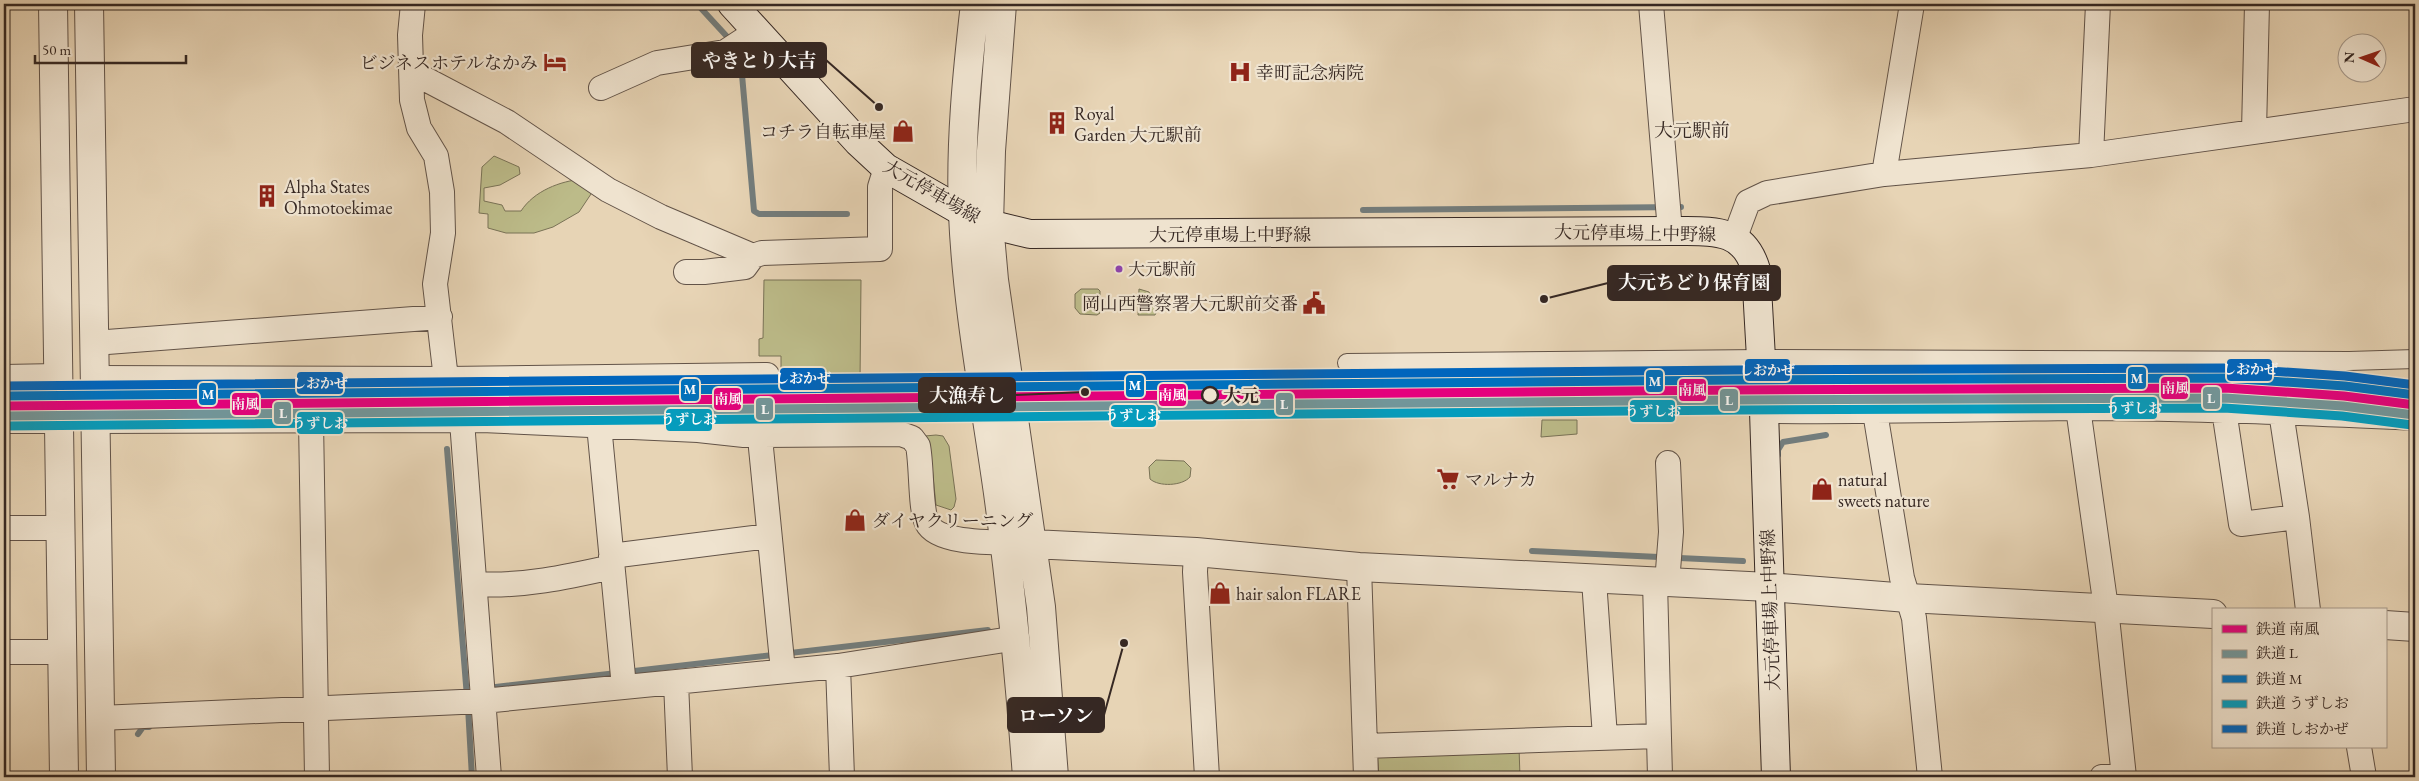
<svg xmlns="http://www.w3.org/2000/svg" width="2419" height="781" font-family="'EB Garamond','Noto Serif JP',serif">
  <rect width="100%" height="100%" fill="#e7d4b5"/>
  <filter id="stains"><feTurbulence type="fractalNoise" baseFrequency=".004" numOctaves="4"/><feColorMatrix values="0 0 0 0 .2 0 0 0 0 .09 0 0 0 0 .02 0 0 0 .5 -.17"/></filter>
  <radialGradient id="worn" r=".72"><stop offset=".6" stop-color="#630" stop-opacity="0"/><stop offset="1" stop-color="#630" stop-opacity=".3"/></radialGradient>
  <path fill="#bcbb89" stroke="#797256" d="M494 156 519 167 520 174 500 185 484 188V201L502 205 505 211H521C534 191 560 181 583 179L595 188 579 212 553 227 534 233H506L488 228V214L479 213 482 167Z
    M764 280H861L860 381 781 382V356H759V339L763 338Z
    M1081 289H1098L1100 291V313L1097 315 1080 314 1075 308V294Z
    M1139 289 1149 292 1158 308 1155 315H1138Z
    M1542 420H1577V434L1541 437Z
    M936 435 943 436 949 446 956 499 954 507 951 510 936 505 931 457 925 436Z
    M1156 460 1184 461 1191 468 1190 477C1182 486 1159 487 1150 479L1149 467Z
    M1519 747 1520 777H1379L1377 751Z"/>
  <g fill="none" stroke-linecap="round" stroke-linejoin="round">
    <path stroke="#737d7d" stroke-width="6" d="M697 4 732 42
      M738 49 740 52 754 211 759 214H847
      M1363 210 1681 207
      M447 449 467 697
      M1778 455V450L1783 442 1826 435
      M1532 551 1743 561
      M487 688 988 630
      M468 707 472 777
      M138 734 143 727H149"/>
    <defs>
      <path id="pedestrian" d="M1347 363 1761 359 2349 361 2415 359"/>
      <path id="minor" d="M413 4 410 35 412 100 419 128 436 156 442 192 443 233 435 284 446 379 462 421 489 777
        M1651 4 1670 231
        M412 72 507 122 608 190 661 217 753 256 762 253 880 249V187L886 168
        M601 88 657 63 725 52 757 31
        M2254 131 2257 4
        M2091 155 2098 4
        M1884 174 1912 4
        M1735 237 1748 202 1767 193 1884 174 2091 155 2415 109
        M686 272H704L745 267 753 256
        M94 343 440 317
        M4 377 57 376
        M95 378 446 379 767 375 766 415 761 448 783 671
        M2078 408 2106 608 2124 777
        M2224 410 2241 524 2297 517
        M1764 411C1869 412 1973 409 2078 408 2191 408 2303 413 2415 418
        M1875 412 1902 578 1914 618 1930 777
        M2281 412 2297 517 2308 610
        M4 421H58
        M95 421 482 420 698 430 744 435 901 434 912 438 918 446C922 466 920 509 927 523 938 545 999 542 1021 543
        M311 421 317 777
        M599 425 624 687
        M4 528H60
        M1196 552 1195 572 1207 777
        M611 556 769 536
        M1359 567 1366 777
        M1594 580 1605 737
        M1655 582 1660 777
        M1667 583 1671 532 1668 463
        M476 584C522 587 567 577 612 567
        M4 652H62
        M838 666 842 777
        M676 682 680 777
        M100 718 483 701 838 666 1017 638
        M1365 746 1658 736
        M2359 747 2364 777
        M2102 777 2123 775"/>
      <path id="tertiary" d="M53 4 64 777
        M89 4 101 777
        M975 4C967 73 960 144 963 214 967 308 985 400 998 493 1011 588 1020 682 1027 777
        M1002 4 991 151 989 224 994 280 1041 607 1054 777
        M1032 544 1196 552 1359 567 1769 587 1908 598 2213 614
        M2385 625 2415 627"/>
      <path id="secondary" d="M732 4 858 142 886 168 963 212 989 224 1030 234 1670 231C1709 232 1743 225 1756 270L1764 411 1776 777"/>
    </defs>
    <use href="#pedestrian" stroke="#625348" stroke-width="20"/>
    <use href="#minor" stroke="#625348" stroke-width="26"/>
    <use href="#tertiary" stroke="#625348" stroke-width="30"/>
    <use href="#secondary" stroke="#362823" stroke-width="30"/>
    <use href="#pedestrian" stroke="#efe3cf" stroke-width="18"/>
    <use href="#minor" stroke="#efe3cf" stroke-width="24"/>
    <use href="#tertiary" stroke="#efe3cf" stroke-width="28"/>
    <use href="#secondary" stroke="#efe3cf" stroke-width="28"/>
    <defs>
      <path id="rail-1" d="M4 406 1739 390 2225 388 2344 396 2415 405"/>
      <path id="rail-2" d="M4 416 1739 400 2225 398 2343 406 2414 415"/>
      <path id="rail-3" d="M4 396 1739 380 2225 378 2345 386 2415 395"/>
      <path id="rail-4" d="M4 426 1739 410 2224 408 2342 416 2412 425"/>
      <path id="rail-5" d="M4 386 1739 370 2225 368 2345 376 2415 385"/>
    </defs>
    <use href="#rail-1" stroke="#efe3cf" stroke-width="12"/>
    <use href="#rail-2" stroke="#efe3cf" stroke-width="12"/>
    <use href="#rail-3" stroke="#efe3cf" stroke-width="12"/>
    <use href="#rail-4" stroke="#efe3cf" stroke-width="12"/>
    <use href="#rail-5" stroke="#efe3cf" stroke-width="12"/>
    <use href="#rail-1" stroke="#e5007d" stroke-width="9"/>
    <use href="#rail-2" stroke="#72969a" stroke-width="9"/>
    <use href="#rail-3" stroke="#0071be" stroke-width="9"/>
    <use href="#rail-4" stroke="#059cbd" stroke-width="9"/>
    <use href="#rail-5" stroke="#0065bd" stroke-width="9"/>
  </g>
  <defs>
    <symbol id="hotel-bare" viewBox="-9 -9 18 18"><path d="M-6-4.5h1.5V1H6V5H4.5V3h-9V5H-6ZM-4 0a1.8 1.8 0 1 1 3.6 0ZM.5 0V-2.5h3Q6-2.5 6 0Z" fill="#8f2418" stroke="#efe3cf" stroke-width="2.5" paint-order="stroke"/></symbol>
    <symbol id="hospital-bare" viewBox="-9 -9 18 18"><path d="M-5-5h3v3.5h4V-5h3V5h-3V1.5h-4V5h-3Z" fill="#8f2418" stroke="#efe3cf" stroke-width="2.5" paint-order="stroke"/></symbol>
    <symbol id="building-bare" viewBox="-9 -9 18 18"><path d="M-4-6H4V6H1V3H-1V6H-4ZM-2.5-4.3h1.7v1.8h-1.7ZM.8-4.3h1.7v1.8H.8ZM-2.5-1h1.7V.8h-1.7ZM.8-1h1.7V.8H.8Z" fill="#8f2418" stroke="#efe3cf" stroke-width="2.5" paint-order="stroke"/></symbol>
    <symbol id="shop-bare" viewBox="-9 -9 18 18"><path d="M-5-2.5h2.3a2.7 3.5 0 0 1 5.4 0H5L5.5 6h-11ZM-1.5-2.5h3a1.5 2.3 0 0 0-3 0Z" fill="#8f2418" stroke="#efe3cf" stroke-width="2.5" paint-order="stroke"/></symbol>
    <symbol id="civic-bare" viewBox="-9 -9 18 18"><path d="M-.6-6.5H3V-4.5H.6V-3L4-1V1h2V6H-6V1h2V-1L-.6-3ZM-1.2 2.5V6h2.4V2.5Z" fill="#8f2418" stroke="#efe3cf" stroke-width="2.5" paint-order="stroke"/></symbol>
    <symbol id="supermarket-bare" viewBox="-9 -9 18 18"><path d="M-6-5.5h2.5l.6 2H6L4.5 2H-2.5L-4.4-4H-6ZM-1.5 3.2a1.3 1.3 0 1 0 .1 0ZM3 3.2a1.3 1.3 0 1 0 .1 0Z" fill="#8f2418" stroke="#efe3cf" stroke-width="2.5" paint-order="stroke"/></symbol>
  </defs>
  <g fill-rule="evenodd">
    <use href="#hotel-bare" x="539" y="46" width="32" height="32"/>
    <use href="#hospital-bare" x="1224" y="56" width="32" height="32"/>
    <use href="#building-bare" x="1041" y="107" width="32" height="32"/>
    <use href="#shop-bare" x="887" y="115" width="32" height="32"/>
    <use href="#building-bare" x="251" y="180" width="32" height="32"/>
    <use href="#civic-bare" x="1298" y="287" width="32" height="32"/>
    <use href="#supermarket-bare" x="1432" y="463" width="32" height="32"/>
    <use href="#shop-bare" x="1806" y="473" width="32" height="32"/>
    <use href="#shop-bare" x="839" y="504" width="32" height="32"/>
    <use href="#shop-bare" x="1204" y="577" width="32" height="32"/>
  </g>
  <circle fill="#8e44ad" stroke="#efe3cf" stroke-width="2" cx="1119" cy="269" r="4.5"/>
  <circle fill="#efe3cf" stroke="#362823" stroke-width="2.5" cx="1210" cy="395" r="8"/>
  <g text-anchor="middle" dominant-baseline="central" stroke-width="4.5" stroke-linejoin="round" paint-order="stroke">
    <g font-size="17" fill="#362823" stroke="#efe3cf" text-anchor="start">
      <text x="1128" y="269">大元駅前</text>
    </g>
    <g font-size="18" fill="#362823" stroke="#efe3cf" text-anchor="start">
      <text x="538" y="62" text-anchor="end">ビジネスホテルなかみ</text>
      <text x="1256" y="72">幸町記念病院</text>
      <text x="1074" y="113">Royal<tspan x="1074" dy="21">Garden 大元駅前</tspan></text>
      <text x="886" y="131" text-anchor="end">コチラ自転車屋</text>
      <text x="284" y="186">Alpha States<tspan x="284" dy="21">Ohmotoekimae</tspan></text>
      <text x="1298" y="303" text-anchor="end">岡山西警察署大元駅前交番</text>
      <text x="1465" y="479">マルナカ</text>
      <text x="1838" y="479">natural<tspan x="1838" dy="21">sweets nature</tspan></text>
      <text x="872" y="520">ダイヤクリーニング</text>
      <text x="1236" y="593">hair salon FLARE</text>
    </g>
    <g font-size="18" fill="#362823" stroke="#efe3cf">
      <text transform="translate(932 191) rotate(30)">大元停車場線</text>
      <text transform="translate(1635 233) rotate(1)">大元停車場上中野線</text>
      <text x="1230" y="234">大元停車場上中野線</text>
      <text transform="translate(1770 610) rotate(-92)">大元停車場上中野線</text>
    </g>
    <g font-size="18" font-weight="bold" fill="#362823" stroke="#efe3cf" text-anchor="start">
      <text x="1223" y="395">大元</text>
    </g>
    <g font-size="19" fill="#362823" stroke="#efe3cf">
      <text x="1692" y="130">大元駅前</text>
    </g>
  </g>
  <path fill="none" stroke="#362823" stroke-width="2" d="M879 107L826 60M1544 299L1608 283M1085 392L1015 395M1124 643L1104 715"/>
  <g fill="#362823" stroke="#efe3cf" stroke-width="2">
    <circle cx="879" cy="107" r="5"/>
    <circle cx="1544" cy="299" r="5"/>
    <circle cx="1085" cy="392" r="5"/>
    <circle cx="1124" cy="643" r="5"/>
  </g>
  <g fill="#362823" stroke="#362823" stroke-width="2">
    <rect x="692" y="43" width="134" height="34" rx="5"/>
    <rect x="1608" y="266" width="172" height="34" rx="5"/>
    <rect x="919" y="378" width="96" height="34" rx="5"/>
    <rect x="1008" y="698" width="96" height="34" rx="5"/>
  </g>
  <g font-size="19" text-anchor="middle" font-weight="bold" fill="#fff">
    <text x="759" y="67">やきとり大吉</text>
    <text x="1694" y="289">大元ちどり保育園</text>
    <text x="967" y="402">大漁寿し</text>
    <text x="1056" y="722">ローソン</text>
  </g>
  <g stroke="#efe3cf" stroke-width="2">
    <rect x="2226" y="358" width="47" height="24" rx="5" fill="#0065bd"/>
    <rect x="1744" y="358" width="47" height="24" rx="5" fill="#0065bd"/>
    <rect x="2127" y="366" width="20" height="24" rx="5" fill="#0071be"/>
    <rect x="779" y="367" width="47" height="24" rx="5" fill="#0065bd"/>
    <rect x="1645" y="369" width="19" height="24" rx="5" fill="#0071be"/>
    <rect x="296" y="371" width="48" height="24" rx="5" fill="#0065bd"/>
    <rect x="1125" y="374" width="20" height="24" rx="5" fill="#0071be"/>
    <rect x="2160" y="376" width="29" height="24" rx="5" fill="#e5007d"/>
    <rect x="680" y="378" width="20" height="24" rx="5" fill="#0071be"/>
    <rect x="1678" y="378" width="29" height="24" rx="5" fill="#e5007d"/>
    <rect x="198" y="382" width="19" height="24" rx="5" fill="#0071be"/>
    <rect x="1158" y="383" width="29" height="24" rx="5" fill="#e5007d"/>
    <rect x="2202" y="386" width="19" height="24" rx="5" fill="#72969a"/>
    <rect x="713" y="387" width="29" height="24" rx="5" fill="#e5007d"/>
    <rect x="1719" y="388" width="20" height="24" rx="5" fill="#72969a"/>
    <rect x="231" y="392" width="29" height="24" rx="5" fill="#e5007d"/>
    <rect x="1275" y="392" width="19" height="24" rx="5" fill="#72969a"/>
    <rect x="2111" y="396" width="47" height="24" rx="5" fill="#059cbd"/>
    <rect x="755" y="397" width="19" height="24" rx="5" fill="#72969a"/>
    <rect x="1629" y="399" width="47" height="24" rx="5" fill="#059cbd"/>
    <rect x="273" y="401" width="19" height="24" rx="5" fill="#72969a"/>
    <rect x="1110" y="404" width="47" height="24" rx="5" fill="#059cbd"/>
    <rect x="665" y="408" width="48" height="24" rx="5" fill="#059cbd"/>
    <rect x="296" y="411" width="48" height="24" rx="5" fill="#059cbd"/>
  </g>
  <g font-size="14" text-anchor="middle" font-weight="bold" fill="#fff">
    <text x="2250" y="374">しおかぜ</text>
    <text x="1767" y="375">しおかぜ</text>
    <text x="2137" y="383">M</text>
    <text x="803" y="383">しおかぜ</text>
    <text x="1655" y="386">M</text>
    <text x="320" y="388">しおかぜ</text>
    <text x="1135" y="390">M</text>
    <text x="2175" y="393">南風</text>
    <text x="690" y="394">M</text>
    <text x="1692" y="395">南風</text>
    <text x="208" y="399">M</text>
    <text x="1172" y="400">南風</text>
    <text x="2211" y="403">L</text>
    <text x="728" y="404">南風</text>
    <text x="1729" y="405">L</text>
    <text x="245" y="409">南風</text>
    <text x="1284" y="409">L</text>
    <text x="2134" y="413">うずしお</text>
    <text x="765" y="414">L</text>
    <text x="1653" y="416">うずしお</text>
    <text x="283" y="418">L</text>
    <text x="1133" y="420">うずしお</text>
    <text x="689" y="424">うずしお</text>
    <text x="320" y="428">うずしお</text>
  </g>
  <rect width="2419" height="781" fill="none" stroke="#e7d4b5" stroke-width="20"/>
  <rect x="5" y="5" width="2409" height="771" fill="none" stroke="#362823" stroke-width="2.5"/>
  <rect x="10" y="10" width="2399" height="761" fill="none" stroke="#362823"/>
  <rect x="2212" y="608" width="175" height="140" fill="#efe3cf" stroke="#a5988a"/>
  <rect x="2222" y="625" width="25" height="8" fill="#e5007d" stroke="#a5988a"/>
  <text x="2256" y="634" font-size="15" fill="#362823">鉄道 南風</text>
  <rect x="2222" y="650" width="25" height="8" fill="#72969a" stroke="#a5988a"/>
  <text x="2256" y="658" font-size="15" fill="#362823">鉄道 L</text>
  <rect x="2222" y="675" width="25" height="8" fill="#0071be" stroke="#a5988a"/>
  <text x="2256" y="684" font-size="15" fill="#362823">鉄道 M</text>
  <rect x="2222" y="700" width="25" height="8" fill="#059cbd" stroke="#a5988a"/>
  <text x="2256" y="708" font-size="15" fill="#362823">鉄道 うずしお</text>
  <rect x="2222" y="725" width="25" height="8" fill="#0065bd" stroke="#a5988a"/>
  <text x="2256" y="734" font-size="15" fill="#362823">鉄道 しおかぜ</text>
  <g transform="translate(2362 58) rotate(272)"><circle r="24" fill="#efe3cf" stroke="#a5988a"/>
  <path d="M0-4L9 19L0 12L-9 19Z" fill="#8f2418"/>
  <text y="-8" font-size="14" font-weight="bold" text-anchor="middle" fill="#362823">N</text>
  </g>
  <path d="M35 55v8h151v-8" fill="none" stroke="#362823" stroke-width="2.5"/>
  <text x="42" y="55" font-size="15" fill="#362823" stroke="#efe3cf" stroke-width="4" paint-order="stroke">50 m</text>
  <rect width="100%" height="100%" filter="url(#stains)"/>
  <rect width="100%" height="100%" fill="url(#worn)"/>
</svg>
